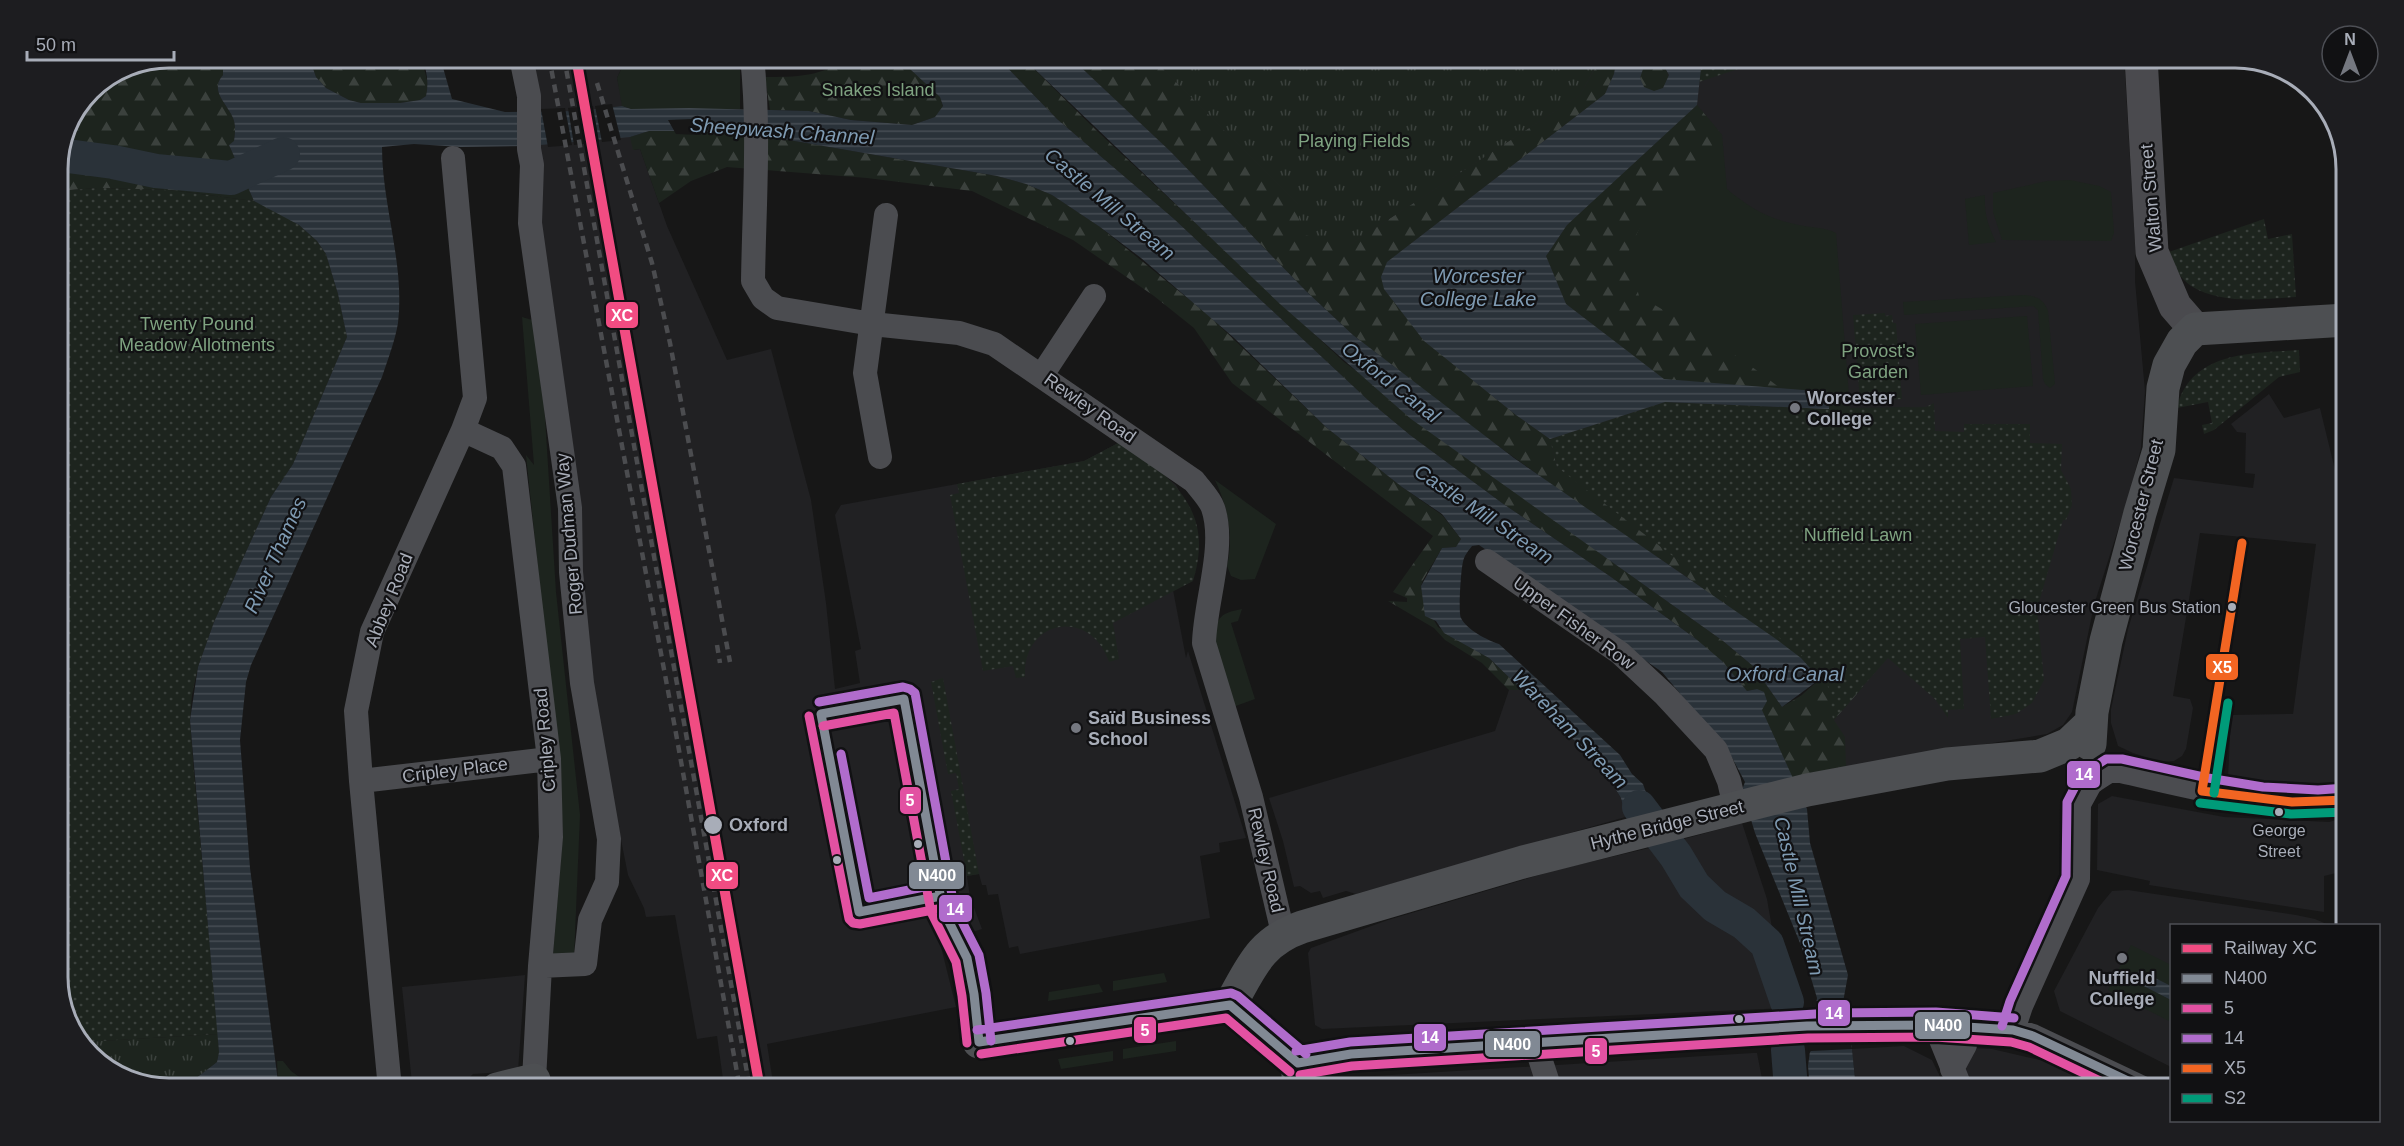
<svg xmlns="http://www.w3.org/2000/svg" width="2404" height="1146" font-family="Helvetica,sans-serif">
  <defs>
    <pattern id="forest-firs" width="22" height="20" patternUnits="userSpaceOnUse" patternTransform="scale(1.5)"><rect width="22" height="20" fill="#1d241e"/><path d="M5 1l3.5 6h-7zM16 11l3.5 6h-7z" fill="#3b413d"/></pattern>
    <pattern id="park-tufts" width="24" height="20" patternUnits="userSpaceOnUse" patternTransform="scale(1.5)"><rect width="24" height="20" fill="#1d241e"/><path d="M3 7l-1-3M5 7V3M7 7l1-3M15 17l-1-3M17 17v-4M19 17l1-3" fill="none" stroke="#3b413d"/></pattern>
    <pattern id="garden-dots" width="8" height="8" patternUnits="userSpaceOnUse" patternTransform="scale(1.5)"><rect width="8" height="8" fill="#1d241e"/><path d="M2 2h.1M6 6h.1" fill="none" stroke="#3b413d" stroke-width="1.8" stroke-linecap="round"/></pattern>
    <pattern id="water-rules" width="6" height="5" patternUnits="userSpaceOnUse" patternTransform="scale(1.5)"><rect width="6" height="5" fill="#2a3239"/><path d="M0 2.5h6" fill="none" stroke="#464d54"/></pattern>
  </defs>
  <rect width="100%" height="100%" fill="#171717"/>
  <path fill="#212123" d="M530 57H627L617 78 634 150 640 149 667 226 727 360 771 349 811 500 826 603 835 689 860 683 855 651 861 649 835 515 841 505 1084 461 1122 441 1176 485 1192 515 1198 535 1199 548 1193 581 1173 590 1186 658 1188 651 1246 838 1219 843 1220 852 1200 856 1210 918 1020 954 1018 946 1009 948 998 894 988 895 986 885H982L979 874 967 876 970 897 982 929 940 943 956 1007 767 1044 774 1089H660V1084L723 1079 717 1036 697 1039 675 915 646 917 644 908 628 875 590 683 542 262 540 102Z
    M1070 57H2124L2135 244V281L2145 391 2141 448 2130 492 2094 605 2072 712 2063 725 2047 734 1839 768 1802 695 1820 679 1333 316 1170 151Z
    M2269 394 2284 418 2320 408 2335 470 2347 471V783L2287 784 2237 782 2228 778 2231 715 2293 714 2316 544 2200 533 2173 696 2190 699 2193 708 2186 749 2182 756 2174 761 2161 762 2133 753 2118 746 2111 723V709L2128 629 2174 478 2253 488 2255 474 2245 473 2246 433 2237 432 2231 424Z
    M1509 690H1522L1577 743 1613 785 1621 798 1624 811 1629 816 1356 894 1346 891 1323 898 1320 891 1311 893 1300 886 1294 887 1283 841 1269 798 1495 731Z
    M2112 796 2224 817 2329 822 2347 817V917L2335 908 2336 873 2324 876V912L2149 885 2150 881 2097 870 2098 804Z
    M1742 823 1767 899 1786 1008 1322 1029 1315 1025 1308 953 1311 948 1388 920 1556 870 1666 844Z
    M2128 890 2296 915 2315 919 2329 925 2172 926 2171 1067 2060 1011 2054 991 2098 908 2112 891Z
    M525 975 518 1071 473 1074 469 1078 453 1077 451 1080 416 1086 412 1083 402 987Z
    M1904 1046 1932 1060 1946 1089H1856L1852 1049Z
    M1972 1048 1992 1049 2053 1063 2101 1089H1963L1954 1069Z
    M1753 1053H1757L1764 1089H1348L1358 1077Z"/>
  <path fill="#1d241e" d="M627 57H678L705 66 740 70V109H631L622 106 617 78Z
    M1697 105 1722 135 1727 189C1749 208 1771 220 1799 225 1813 228 1824 227 1836 233L1850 408 1912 407 1809 431 1829 409V392L1664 380 1567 225Z
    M2070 180 2099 186 2111 192 2114 233 2111 241 2002 240 1993 212V193L2047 181Z
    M1985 195C1984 213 1988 226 1996 242L1969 245 1965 199Z
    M2024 295C2036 296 2044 299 2048 311L2055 384 2050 388 2045 384 2043 379 2038 310 2033 306 1904 315 1903 302Z
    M2027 316 2033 386 1921 395 1915 324Z
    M522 317 539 322 556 592 580 815 574 958 553 955 563 832 558 757 526 455 534 465Z
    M1215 480 1276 524 1255 579 1241 580 1231 576 1227 566C1234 536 1228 508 1215 480Z
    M1242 609 1238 621 1231 623 1255 699 1233 707C1227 689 1207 638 1218 621 1223 612 1233 611 1242 609Z
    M2131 945 2171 965V986L2139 970 2134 980 2171 1000V1022L2108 990Z
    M1164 973 1167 982 1113 991V981Z
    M1099 984 1103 992 1048 1001 1049 992Z
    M1176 1041V1051L1123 1059V1049Z
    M1113 1051V1061L1061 1069 1058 1059Z
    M277 1061H283L291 1071 316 1089 278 1081Z"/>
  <path fill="url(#forest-firs)" d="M169 57H223V75C209 91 227 103 233 118 236 125 235 134 234 142L229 145 254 201 170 190 98 188 57 191V162L90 89 126 65Z
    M309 57H360L368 62 389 61 391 57H421L428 84 426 96 420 100 400 103H361L349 100 326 88 316 77Z
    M847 57H897L940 97 943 107 935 117 912 125 851 120 809 111 770 110 765 77C795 77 824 77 847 57Z
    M997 57H1022L1096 130 1344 362 1615 564 1723 641 1753 666 1782 707 1802 695 1820 679 1687 577 1584 508 1472 427 1353 335 1306 291 1170 151 1070 57H1151L1298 204 1349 245 1580 95 1597 65 1598 57H1617L1614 74 1605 94 1400 252 1384 289 1425 341 1516 415 1550 439 1557 467 1863 687 1834 720 1845 737 1846 766 1792 777 1761 710 1757 689 1747 691 1696 639 1611 577 1502 503 1410 435 1368 400 1173 218 1057 119Z
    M1640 77a14 14 0 1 1 28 0a14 14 0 1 1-28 0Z
    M1697 105 1722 135 1685 177 1644 218 1628 253 1639 296C1688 324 1736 353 1780 388L1664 380 1566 304 1546 256 1567 225Z
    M649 131H693L783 139 997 176 1026 184 1052 195 1100 227 1207 314 1327 428 1402 487 1442 515 1461 539 1456 547 1442 548 1423 580 1421 586 1424 604 1438 627 1489 658 1522 690H1509L1482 663 1445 640 1434 628 1388 601 1407 602V598L1393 592 1433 536 1232 383 1194 328 1154 296 1073 240 972 191 867 178 727 167 691 181 659 203 640 149 633 150 630 137Z"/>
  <path fill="url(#park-tufts)" d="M1151 57H1598L1597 64 1580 95 1349 245 1300 234 1298 204Z
    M218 1034 219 1052 217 1062 182 1089H169L126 1080 85 1049 84 1042Z"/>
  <path fill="url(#garden-dots)" d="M1735 57H1774L1699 82 1701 68Z
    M98 188 170 190 254 201 282 214 299 225 317 241 326 254 338 294 347 337 293 464 271 497 214 622 198 667 192 695 190 720 194 772 218 1034 85 1042V1049L80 1045 57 985V191Z
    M2264 219 2268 239 2292 234 2296 297C2262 299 2223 305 2191 286 2181 279 2171 264 2163 254Z
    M1885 313V316L1892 315 1893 323H1896L1902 399 1860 402 1853 315Z
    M2299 350 2300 372 2279 377 2214 430 2204 434 2202 425 2212 423 2208 402 2177 408C2190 351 2253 353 2299 350Z
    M1665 402 1829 409 1926 407 1934 403 1935 431 1964 432V424H2030V443L2062 444 2061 470 2071 489 2072 505 2066 520H2063L2037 609 2044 680 2032 703 2016 714 1991 719 1985 637 1960 639 1964 709 1948 710V718L1935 699 1888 658 1833 720 1826 674 1557 467 1550 439Z
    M1122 441C1173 479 1215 510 1193 581L1113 623 1119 659 1109 662C1091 607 1022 619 1025 677L1016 678 1013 666 983 671 950 495 959 493 957 484 1084 461Z
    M943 678 979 874 967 876 951 791 959 789 956 773 948 774 931 682Z"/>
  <path fill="url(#water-rules)" fill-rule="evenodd" d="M223 57H309L316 77 326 88 349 100 361 103H400L420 100 426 96C429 83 427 69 421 57H440L452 99 505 112 583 111 622 106 631 109 689 108 809 111 851 120 912 125 935 117 943 106 940 97 897 57H997L1057 119 1173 218 1368 400 1410 435 1502 503 1611 577 1696 639 1722 661 1747 691 1757 689 1764 692 1767 701 1762 710 1807 809 1810 843 1848 975 1843 1002 1852 1049 1856 1089H1810L1808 1066 1817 998 1802 948 1755 833 1742 790 1745 782 1729 752 1662 672 1479 545 1472 546C1468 551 1464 556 1463 562 1461 568 1458 614 1461 618 1467 630 1487 640 1499 644L1620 755 1632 774 1643 784 1650 804 1679 841 1650 848 1624 811 1621 798 1613 785 1577 743 1489 658 1444 633 1436 621 1425 616 1421 586 1442 548 1456 547 1461 539 1442 514 1402 487 1327 428 1233 337 1141 258 1100 227 1052 195 1026 184 997 176 783 139 693 131H649L630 137 529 146 461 147 414 144 382 147C382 206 405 264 398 323 395 341 388 359 382 377L251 665 246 682 240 740 250 868 279 1089H182L217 1062 219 1052 190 720 198 667 214 622 271 497 293 464 347 337 338 294 326 254 317 241 299 225 254 201 229 145 234 141C235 134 236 125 233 118 227 103 209 91 223 75Z
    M1022 57H1070L1170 151 1306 291 1353 335 1514 458 1776 639 1801 658 1820 679 1782 707 1753 666 1723 641 1411 419 1280 304Z
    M1617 57H1735L1701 68 1697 105 1567 225 1546 256 1566 304 1664 379 1829 392V409L1665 402 1550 439 1516 415 1424 341 1384 289 1381 277 1387 262 1605 94 1614 74ZM1653 62 1664 66 1669 75 1663 88 1654 91 1644 87 1640 78 1644 66Z
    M2139 970 2171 986V1000L2134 981Z"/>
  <path fill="#171717" d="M612 104 621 140 602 142 595 106Z
    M593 106 599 142 574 145 568 108Z
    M565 108 572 145 548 147 541 109Z
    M693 119 701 135 676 134 668 120Z
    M1813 1001H1843L1852 1049 1811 1051 1808 1054Z
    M281 1085 282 1089H213Z"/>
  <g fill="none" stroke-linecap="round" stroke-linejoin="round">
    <path stroke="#2a3239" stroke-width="34" d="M60 155 113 162 156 171 231 178 283 154
      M1639 807 1676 856 1694 886 1715 906 1744 923 1767 944 1787 1002
      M1788 1050 1791 1089"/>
    <path stroke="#4b4c50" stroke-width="24" d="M521 57 529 96V149L532 165 530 223 570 508 571 572 582 683 609 839 607 882 590 920 585 964 540 966
      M752 57C760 128 754 209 753 281L763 298 777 308 872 324 959 333 994 344 1194 481C1200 489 1210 499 1213 508 1226 546 1205 602 1204 643L1251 797 1283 933
      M1042 375 1094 296
      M463 430 502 448 514 466 549 759 551 837 540 966 534 1080
      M880 457 865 373 886 215
      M1487 561 1620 653 1665 695 1716 750 1729 781 1735 807
      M361 781 549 759
      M1935 1025 1961 1089
      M2013 1030 2021 1006 2078 879 2079 804 2090 784 2095 780 2109 771H2121C2196 788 2270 809 2347 800
      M1535 1043 1550 1089
      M1298 1063 1351 1054 1807 1026 1857 1024 1935 1025 2013 1030 2033 1036 2145 1089
      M1952 1069 1965 1045 1964 1026
      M390 1089 361 781 356 711 372 632 463 430 475 398 453 158"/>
    <path stroke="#4a4a4e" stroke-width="33" d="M2141 57 2152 252 2175 306 2195 329"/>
    <path stroke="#4d4f52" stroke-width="33" d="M2090 744 2092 712 2106 641 2140 513 2159 450 2163 388 2169 365 2182 342 2195 329 2347 320
      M1230 1005C1251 968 1259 942 1302 927L1523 862 1807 790 1947 764 2040 756 2069 744 2090 724
      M979 1042 1230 1005 1298 1063V1089
      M497 1089 534 1080"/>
    <path stroke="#4b4c4f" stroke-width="4.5" stroke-dasharray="8 6" stroke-linecap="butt" d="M549 57 675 728 740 1089
      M564 57 750 1089
      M597 83 652 263 670 343 730 662
      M717 645 720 663"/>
    <defs>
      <path id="bus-1" d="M821 714 904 699 943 910 967 958 974 994 979 1042
        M821 714 859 912 941 896
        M979 1042 1230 1005 1298 1063
        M1298 1063 1351 1054 1807 1026 1935 1025 2013 1030 2033 1036 2145 1089"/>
      <path id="bus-2" d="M809 716 849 919 853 923 860 924 943 908
        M823 726 894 713 931 912 956 962 962 996 967 1043
        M981 1054 1226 1018 1290 1072
        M1300 1075 1352 1066 1808 1038 1935 1037 2011 1042 2029 1047 2117 1089"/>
      <path id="bus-3" d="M819 702 903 687 910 689 915 693 954 906 979 955 986 993 991 1041
        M841 754 869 898 939 884
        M2002 1026 2010 1001 2066 876 2067 802 2080 777 2089 770 2106 759H2122L2208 778 2263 787 2318 790 2346 788
        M977 1030 1231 993 1238 996 1306 1054
        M1296 1051 1350 1042 1832 1013 1936 1012 2014 1018"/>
      <path id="bus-4" d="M2202 791 2242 543
        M2202 791 2292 802 2347 800"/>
      <path id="bus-5" d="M2214 793 2228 703
        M2200 803 2291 814 2347 812"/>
    </defs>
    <use href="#bus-1" stroke="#111113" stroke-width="14"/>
    <use href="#bus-2" stroke="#111113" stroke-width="14"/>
    <use href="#bus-3" stroke="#111113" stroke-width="14"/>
    <use href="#bus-4" stroke="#111113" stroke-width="14"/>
    <use href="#bus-5" stroke="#111113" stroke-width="14"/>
    <use href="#bus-1" stroke="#818994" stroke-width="9"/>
    <use href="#bus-2" stroke="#e251a2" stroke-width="9"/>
    <use href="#bus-3" stroke="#b06ccc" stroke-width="9"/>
    <use href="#bus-4" stroke="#f26522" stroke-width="9"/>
    <use href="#bus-5" stroke="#009b79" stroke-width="9"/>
    <defs>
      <path id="rail-1" d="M576 57 760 1089"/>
    </defs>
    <use href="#rail-1" stroke="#111113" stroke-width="15"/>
    <use href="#rail-1" stroke="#f14c82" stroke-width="10"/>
  </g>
  <g fill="#757880" stroke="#111113" stroke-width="2">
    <circle cx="1795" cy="408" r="6"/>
    <circle cx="1076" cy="728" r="6"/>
    <circle cx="2122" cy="958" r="6"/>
  </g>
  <g fill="#a8adb8" stroke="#111113" stroke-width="2">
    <circle cx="2232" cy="607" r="5"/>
    <circle cx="2279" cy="812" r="5"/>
    <circle cx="713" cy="825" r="10"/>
    <circle cx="918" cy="844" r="5"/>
    <circle cx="837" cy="860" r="5"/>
    <circle cx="1739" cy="1019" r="5"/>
    <circle cx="1070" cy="1041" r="5"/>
  </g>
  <g text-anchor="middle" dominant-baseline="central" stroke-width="4.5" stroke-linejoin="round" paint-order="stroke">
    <g font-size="16" fill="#a8adb8" stroke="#111113" text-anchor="end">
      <text x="2221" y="607">Gloucester Green Bus Station</text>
      <text x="2279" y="830" text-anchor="middle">George<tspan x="2279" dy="21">Street</tspan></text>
    </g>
    <g font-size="18" fill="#7fa381" stroke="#111113">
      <text x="878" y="90">Snakes Island</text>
      <text x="1354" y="141">Playing Fields</text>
      <text x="197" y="324">Twenty Pound<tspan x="197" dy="21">Meadow Allotments</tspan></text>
      <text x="1878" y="351">Provost's<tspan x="1878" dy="21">Garden</tspan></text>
      <text x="1858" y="535">Nuffield Lawn</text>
    </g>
    <g font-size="18" fill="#a8adb8" stroke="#111113">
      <text transform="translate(2151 198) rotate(-95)">Walton Street</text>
      <text transform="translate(1090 408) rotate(35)">Rewley Road</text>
      <text transform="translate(2141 505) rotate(-76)">Worcester Street</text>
      <text transform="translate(569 534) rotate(-95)">Roger Dudman Way</text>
      <text transform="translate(389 600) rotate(-68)">Abbey Road</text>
      <text transform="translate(1574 623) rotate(36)">Upper Fisher Row</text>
      <text transform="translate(545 740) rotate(-95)">Cripley Road</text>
      <text transform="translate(455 770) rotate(-7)">Cripley Place</text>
      <text transform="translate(1667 825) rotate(-14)">Hythe Bridge Street</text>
      <text transform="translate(1266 860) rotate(77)">Rewley Road</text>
    </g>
    <g font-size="18" font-weight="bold" fill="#a8adb8" stroke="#111113" text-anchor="start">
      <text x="1807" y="398">Worcester<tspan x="1807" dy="21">College</tspan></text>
      <text x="1088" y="718">Saïd Business<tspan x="1088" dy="21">School</tspan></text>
      <text x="2122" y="978" text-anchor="middle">Nuffield<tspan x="2122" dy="21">College</tspan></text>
    </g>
    <g font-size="18" font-weight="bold" fill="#a8adb8" stroke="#111113" text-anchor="start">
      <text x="729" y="825">Oxford</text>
    </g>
    <g font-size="20" font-style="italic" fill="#7f9bb3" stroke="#111113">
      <text transform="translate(782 131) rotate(4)">Sheepwash Channel</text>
      <text transform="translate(1110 204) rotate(40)">Castle Mill Stream</text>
      <text x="1478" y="276">Worcester<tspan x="1478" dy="23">College Lake</tspan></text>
      <text transform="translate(1391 382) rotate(38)">Oxford Canal</text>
      <text transform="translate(1484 514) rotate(34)">Castle Mill Stream</text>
      <text transform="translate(275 555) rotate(-66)">River Thames</text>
      <text x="1785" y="674">Oxford Canal</text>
      <text transform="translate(1570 729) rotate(46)">Wareham Stream</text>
      <text transform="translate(1799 896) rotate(77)">Castle Mill Stream</text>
    </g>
  </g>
  <path d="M0 0H2404V1146H0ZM169 68H2235A101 101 0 0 1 2336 169V977A101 101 0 0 1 2235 1078H169A101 101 0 0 1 68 977V169A101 101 0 0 1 169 68Z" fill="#1d1d20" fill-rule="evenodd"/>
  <path fill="none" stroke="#a8adb8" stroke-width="3" d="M169 68H2235A101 101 0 0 1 2336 169V977A101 101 0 0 1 2235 1078H169A101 101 0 0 1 68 977V169A101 101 0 0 1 169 68Z"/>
  <g stroke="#111113" stroke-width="2">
    <rect x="605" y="301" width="34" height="28" rx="6" fill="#f14c82"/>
    <rect x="2205" y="653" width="34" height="28" rx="6" fill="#f26522"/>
    <rect x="2066" y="760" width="35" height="29" rx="6" fill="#b06ccc"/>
    <rect x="899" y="786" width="23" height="29" rx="6" fill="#e251a2"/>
    <rect x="705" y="861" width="34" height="29" rx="6" fill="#f14c82"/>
    <rect x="908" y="861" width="57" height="29" rx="6" fill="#818994"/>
    <rect x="938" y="894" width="35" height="29" rx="6" fill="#b06ccc"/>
    <rect x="1817" y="999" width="34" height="28" rx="6" fill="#b06ccc"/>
    <rect x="1914" y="1011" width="57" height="29" rx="6" fill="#818994"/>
    <rect x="1133" y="1016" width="24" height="28" rx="6" fill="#e251a2"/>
    <rect x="1413" y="1023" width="34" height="29" rx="6" fill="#b06ccc"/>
    <rect x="1484" y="1030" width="57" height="28" rx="6" fill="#818994"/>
    <rect x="1584" y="1037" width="24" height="28" rx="6" fill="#e251a2"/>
  </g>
  <g font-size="16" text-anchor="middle" font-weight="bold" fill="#fff">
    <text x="622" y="321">XC</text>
    <text x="2222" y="673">X5</text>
    <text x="2084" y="780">14</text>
    <text x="910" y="806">5</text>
    <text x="722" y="881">XC</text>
    <text x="937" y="881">N400</text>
    <text x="955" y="915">14</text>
    <text x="1834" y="1019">14</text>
    <text x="1943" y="1031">N400</text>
    <text x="1145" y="1036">5</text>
    <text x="1430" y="1043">14</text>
    <text x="1512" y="1050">N400</text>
    <text x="1596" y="1057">5</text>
  </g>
  <rect x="2170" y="924" width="210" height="198" fill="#111113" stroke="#4d4f55" stroke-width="1.5"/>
  <rect x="2182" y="944" width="30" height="9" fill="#f14c82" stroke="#4d4f55" stroke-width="1.5"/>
  <text x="2224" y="954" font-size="18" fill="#a8adb8">Railway XC</text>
  <rect x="2182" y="974" width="30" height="9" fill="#818994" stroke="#4d4f55" stroke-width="1.5"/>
  <text x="2224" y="984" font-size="18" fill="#a8adb8">N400</text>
  <rect x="2182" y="1004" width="30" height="9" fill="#e251a2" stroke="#4d4f55" stroke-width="1.5"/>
  <text x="2224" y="1014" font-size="18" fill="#a8adb8">5</text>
  <rect x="2182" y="1034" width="30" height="9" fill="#b06ccc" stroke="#4d4f55" stroke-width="1.5"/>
  <text x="2224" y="1044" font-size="18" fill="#a8adb8">14</text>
  <rect x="2182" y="1064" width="30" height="9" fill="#f26522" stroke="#4d4f55" stroke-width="1.5"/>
  <text x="2224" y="1074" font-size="18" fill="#a8adb8">X5</text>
  <rect x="2182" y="1094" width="30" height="9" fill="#009b79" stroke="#4d4f55" stroke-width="1.5"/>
  <text x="2224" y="1104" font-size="18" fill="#a8adb8">S2</text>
  <g transform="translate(2350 54)"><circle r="28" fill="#111113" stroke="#4d4f55" stroke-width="1.5"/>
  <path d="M0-4.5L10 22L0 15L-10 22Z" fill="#757880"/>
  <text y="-9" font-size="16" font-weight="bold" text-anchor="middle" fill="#a8adb8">N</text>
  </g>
  <path d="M27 51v9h147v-9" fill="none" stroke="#a8adb8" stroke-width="3"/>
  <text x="36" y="51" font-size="18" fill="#a8adb8" stroke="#111113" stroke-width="4.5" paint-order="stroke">50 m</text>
</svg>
